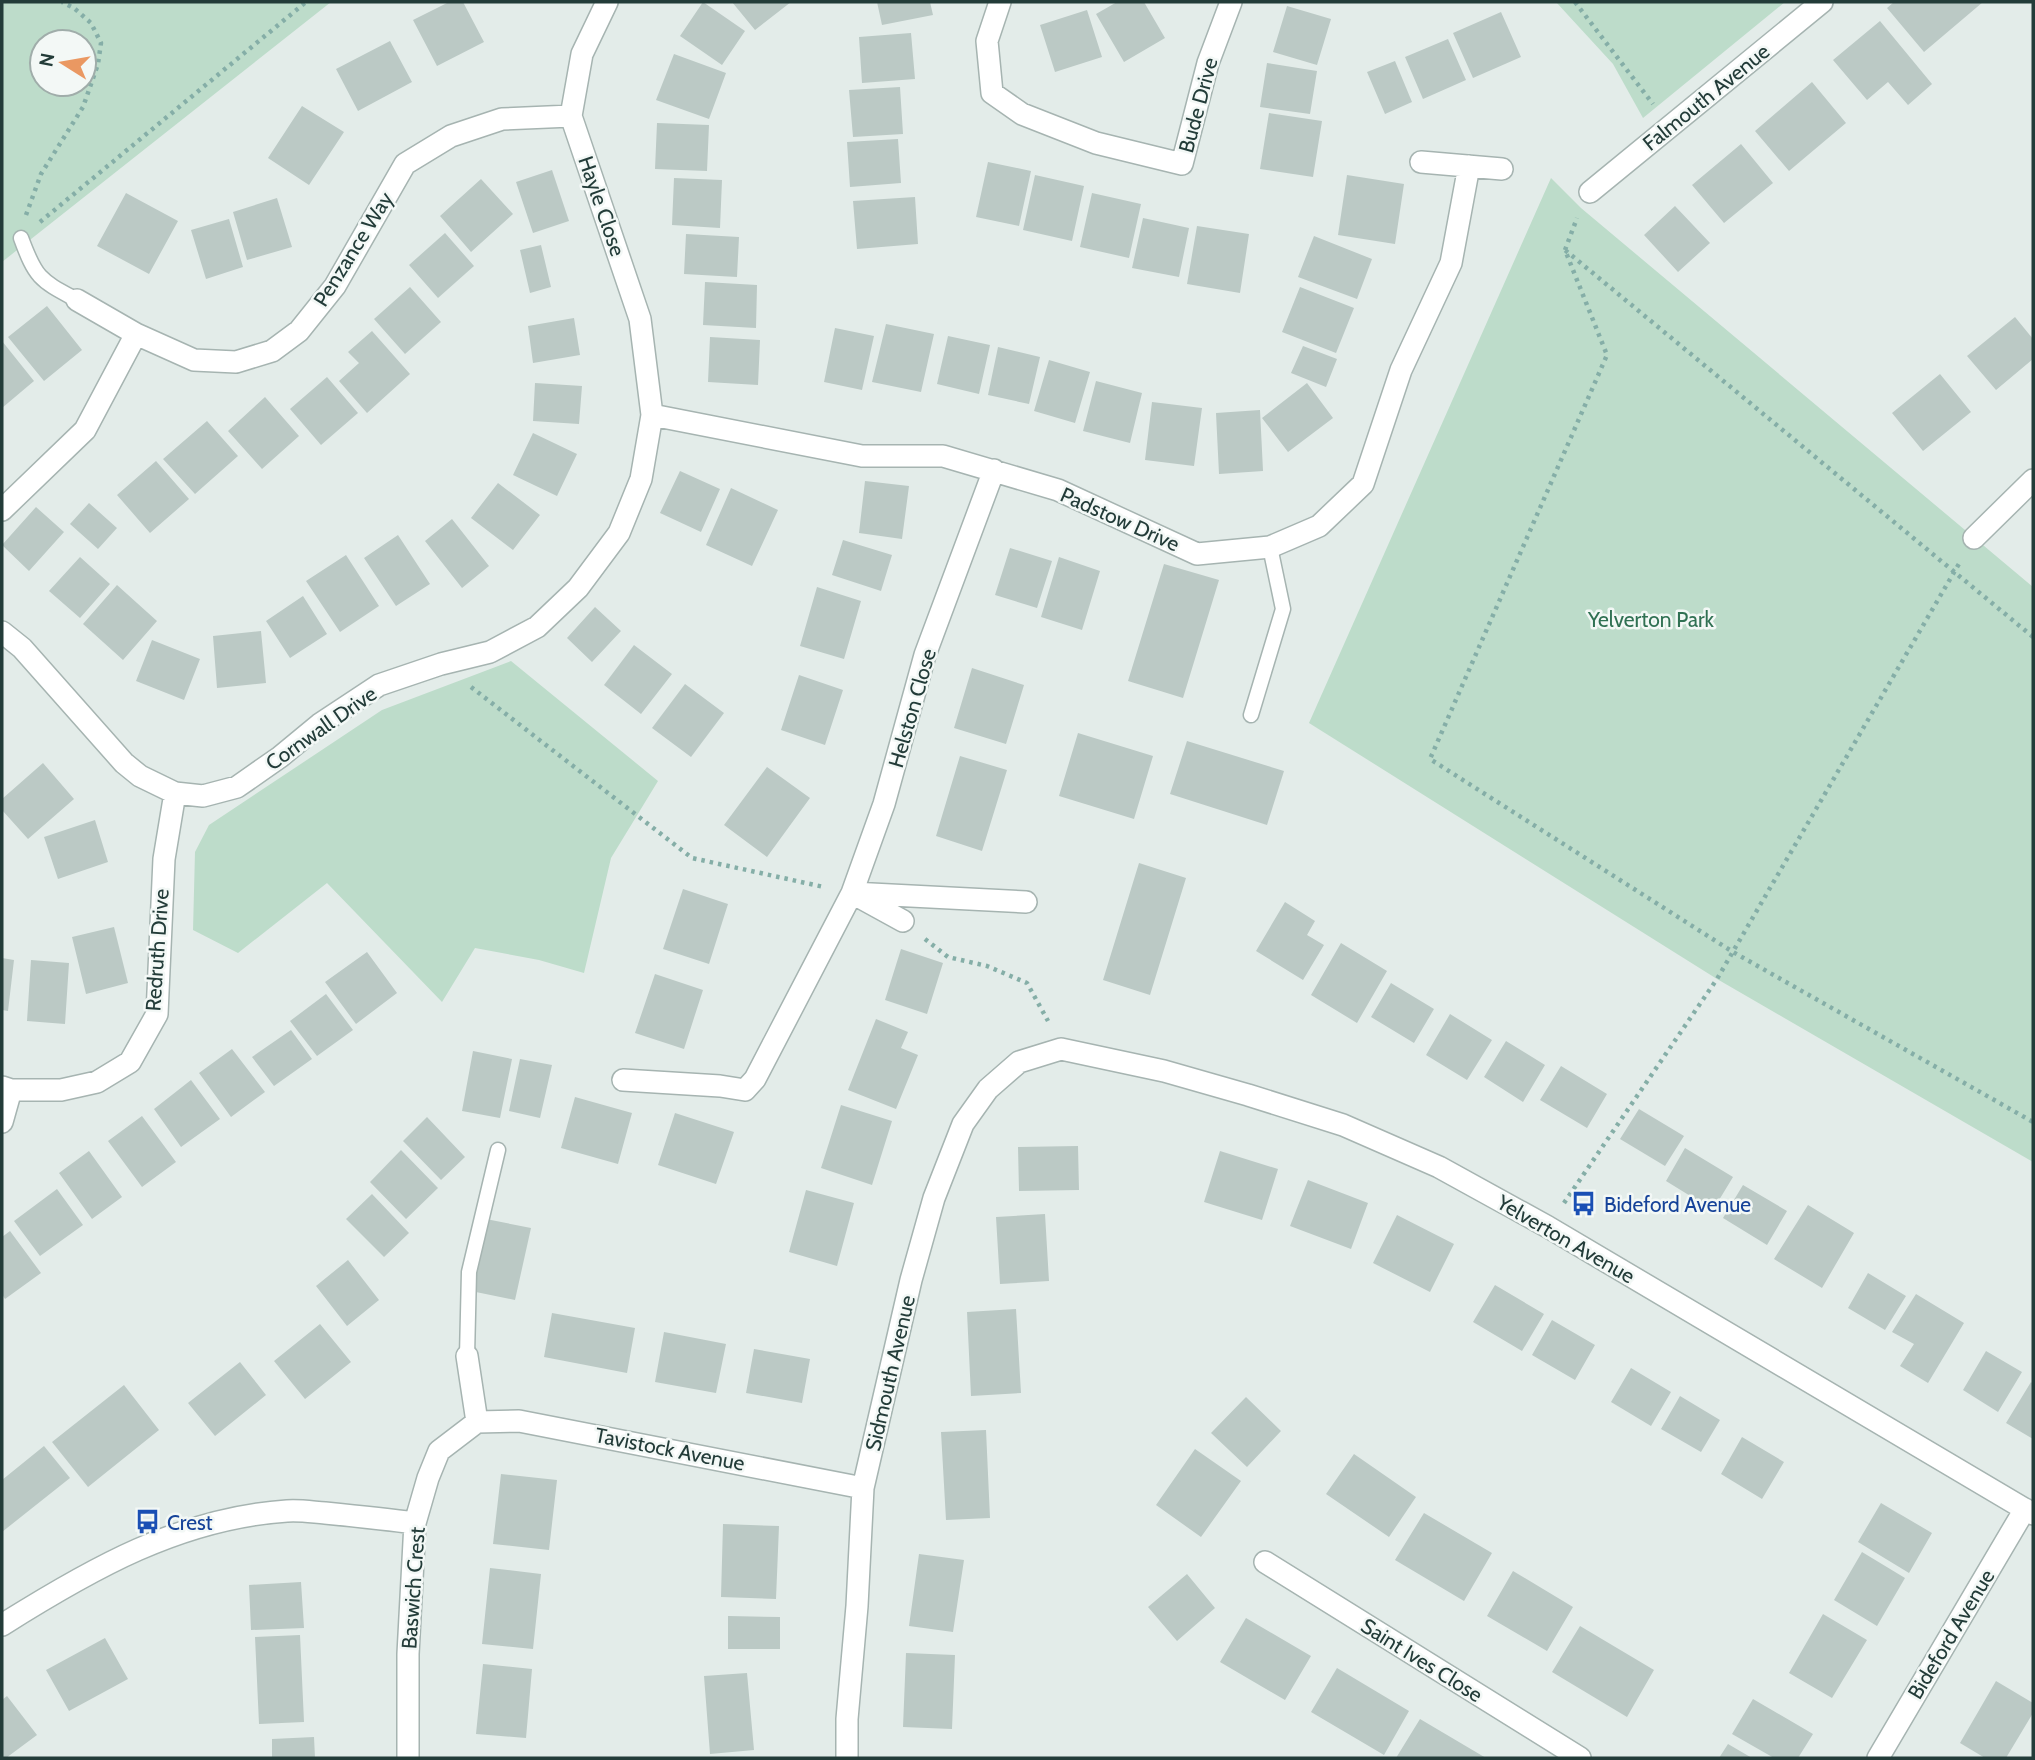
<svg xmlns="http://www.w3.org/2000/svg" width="2035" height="1760" font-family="Cabin,sans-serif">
  <rect width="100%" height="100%" fill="#e3ece9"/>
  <path fill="#bddcca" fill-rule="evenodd" d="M2 2H331L2 262ZM42 42H84V84H42Z
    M1556 2H1785L1643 118 1613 64Z
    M1551 178 1581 208 2033 587V1162L1717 979 1309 723Z
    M511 661 658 781 611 858 584 973 539 960 475 948 442 1002 327 883 238 953 193 930 195 852 209 825 382 710Z"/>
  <path fill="#bbc9c5" d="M449 2H463L484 42 437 66 413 20Z
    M703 2 745 31 722 65 680 36Z
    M732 2H791L755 30Z
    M877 2H930L933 15 882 25Z
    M1117 2H1144L1165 38 1124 62 1096 14Z
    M1894 2H1983L1924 52 1887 8Z
    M1287 6 1331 19 1317 65 1273 52Z
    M1087 10 1102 57 1055 72 1040 25Z
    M1501 12 1521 57 1473 78 1453 33Z
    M1880 21 1932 84 1908 105 1888 82 1867 100 1833 60Z
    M911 33 915 79 862 83 859 37Z
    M1448 39 1466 80 1423 99 1405 57Z
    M390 41 412 82 358 111 336 69Z
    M674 54 726 73 709 119 656 100Z
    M1395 61 1412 102 1385 114 1367 72Z
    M1267 63 1317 71 1310 114 1260 107Z
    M1812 82 1846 123 1789 171 1755 131Z
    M900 87 903 134 853 137 849 90Z
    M302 106 344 132 309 185 268 158Z
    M1269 113 1322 121 1313 177 1260 169Z
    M657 123 709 125 707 171 655 169Z
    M898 139 901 183 850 187 847 142Z
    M1741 144 1773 183 1724 223 1692 185Z
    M988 162 1031 171 1019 226 976 217Z
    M552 170 569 221 533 233 516 182Z
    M1035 175 1084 186 1072 241 1023 230Z
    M1347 175 1404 184 1395 244 1338 235Z
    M674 178 722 180 720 228 672 225Z
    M481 179 513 214 471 252 440 216Z
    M126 193 178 221 149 274 97 246Z
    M1092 193 1141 204 1129 258 1080 247Z
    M915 197 918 244 857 249 853 201Z
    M277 198 292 247 247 260 233 212Z
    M1675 206 1710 243 1678 272 1644 235Z
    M1143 218 1189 228 1179 277 1132 268Z
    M229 219 243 267 206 279 191 230Z
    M1197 226 1249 234 1240 293 1187 284Z
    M445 233 474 266 438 298 409 265Z
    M686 234 739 237 737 277 684 274Z
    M1314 236 1372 259 1357 299 1298 277Z
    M541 245 551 287 530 293 520 250Z
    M705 282 757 285 756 328 703 325Z
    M410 287 441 322 405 354 374 319Z
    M1300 287 1354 308 1336 353 1282 332Z
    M47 306 82 350 44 381 8 337Z
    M2015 317 2033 339V359L1996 390 1967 356Z
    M574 318 580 355 533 363 528 326Z
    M886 324 934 334 921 392 872 382Z
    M835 328 874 336 862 390 824 382Z
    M372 331 410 374 367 413 339 381 359 363 348 352Z
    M948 336 990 345 979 394 937 384Z
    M710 337 760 340 758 385 708 382Z
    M2 341 34 381 2 408Z
    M1303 346 1337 359 1326 387 1291 373Z
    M998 347 1040 357 1029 404 988 395Z
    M1049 360 1090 372 1075 423 1034 411Z
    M1940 374 1971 412 1923 451 1892 413Z
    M327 377 358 413 321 445 290 409Z
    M1096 381 1142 393 1130 443 1083 431Z
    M535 383 582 386 579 424 533 421Z
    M1307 383 1333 418 1288 452 1262 418Z
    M265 397 299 436 262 469 228 431Z
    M1152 402 1202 408 1194 466 1145 460Z
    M1260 410 1263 471 1219 474 1216 413Z
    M207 421 238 456 195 494 163 459Z
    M533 433 577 454 557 496 513 475Z
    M156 461 189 499 150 533 117 495Z
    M680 471 720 489 701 532 660 513Z
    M865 481 909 486 902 539 859 533Z
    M498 483 540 515 513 550 471 518Z
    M731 488 778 510 752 566 706 545Z
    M89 503 117 528 98 549 70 524Z
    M36 507 64 532 29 571 2 545Z
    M452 519 489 566 462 588 425 541Z
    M398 535 430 584 396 606 364 558Z
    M843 540 892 555 881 591 832 575Z
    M1010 548 1052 561 1037 608 995 595Z
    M346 555 379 606 340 632 306 581Z
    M80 557 110 584 80 618 49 591Z
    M1059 557 1100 571 1082 630 1041 617Z
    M1164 564 1219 580 1183 698 1128 681Z
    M117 585 157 621 123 660 83 624Z
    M817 587 861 601 844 659 800 646Z
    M303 596 327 634 290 658 266 621Z
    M595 607 621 631 592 662 567 638Z
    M261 631 266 683 217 688 213 636Z
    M152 640 200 659 184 700 136 681Z
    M634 645 672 674 641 714 604 685Z
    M972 668 1024 685 1006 744 954 728Z
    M799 675 843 690 825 745 781 730Z
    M685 684 724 713 691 757 652 728Z
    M1078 733 1153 756 1134 819 1059 796Z
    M1187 741 1284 771 1267 825 1170 794Z
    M960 756 1007 770 982 851 936 836Z
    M43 763 74 799 28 839 2 810V799Z
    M767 767 810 798 767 857 724 825Z
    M95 820 108 862 58 879 44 837Z
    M1139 863 1186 878 1150 995 1103 980Z
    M683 889 728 904 709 964 663 949Z
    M1285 902 1315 921 1307 935 1324 945 1303 980 1256 951Z
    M114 927 128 983 86 994 72 937Z
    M1341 943 1387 971 1357 1023 1311 995Z
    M901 949 943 963 927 1014 885 1000Z
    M367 952 397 993 356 1024 325 982Z
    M2 958 14 960 8 1011 2 1010Z
    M31 960 69 963 65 1024 27 1021Z
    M655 974 703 990 684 1049 635 1033Z
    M1391 983 1434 1009 1414 1043 1371 1017Z
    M326 994 353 1030 317 1056 290 1021Z
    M1450 1014 1492 1040 1467 1080 1426 1055Z
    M876 1019 908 1032 901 1048 918 1055 896 1109 848 1090Z
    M291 1030 312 1059 274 1086 252 1057Z
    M1506 1041 1545 1065 1523 1102 1484 1077Z
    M232 1049 265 1092 231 1117 199 1073Z
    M473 1051 512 1059 500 1118 462 1111Z
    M520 1059 552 1065 540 1118 509 1111Z
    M1561 1066 1607 1094 1587 1128 1540 1100Z
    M191 1080 220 1119 181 1147 154 1109Z
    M575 1097 632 1113 618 1164 561 1148Z
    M841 1105 892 1121 872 1185 821 1168Z
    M1639 1109 1684 1136 1665 1166 1620 1139Z
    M675 1113 734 1132 716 1184 658 1165Z
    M142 1116 176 1162 142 1187 108 1141Z
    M427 1117 465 1157 441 1180 403 1141Z
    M1078 1146 1079 1190 1019 1191 1018 1147Z
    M1685 1148 1733 1177 1713 1210 1666 1181Z
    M401 1150 438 1188 406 1219 370 1182Z
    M89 1151 122 1197 92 1219 59 1173Z
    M1220 1151 1278 1169 1262 1220 1204 1202Z
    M1308 1180 1368 1203 1351 1249 1290 1226Z
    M1743 1185 1787 1211 1767 1245 1723 1218Z
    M57 1189 83 1225 40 1256 14 1221Z
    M806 1190 854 1203 837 1266 789 1252Z
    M372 1194 409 1233 384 1257 346 1219Z
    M1808 1205 1854 1233 1822 1288 1774 1259Z
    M1045 1214 1049 1281 1000 1284 996 1217Z
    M1397 1215 1454 1244 1430 1292 1373 1263Z
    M486 1219 531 1228 515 1300 471 1291Z
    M10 1231 41 1273 5 1299 2 1294V1237Z
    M348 1260 379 1300 347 1326 316 1286Z
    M1868 1273 1906 1296 1885 1330 1848 1308Z
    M1495 1285 1544 1314 1522 1351 1473 1322Z
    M1916 1294 1964 1323 1928 1383 1900 1366 1914 1344 1892 1332Z
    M1016 1309 1021 1393 971 1396 967 1312Z
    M552 1313 635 1328 627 1373 544 1357Z
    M1552 1320 1595 1345 1575 1380 1532 1355Z
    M320 1324 351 1362 305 1399 274 1361Z
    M664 1332 726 1344 716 1393 655 1382Z
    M754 1349 810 1359 802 1403 746 1393Z
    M1986 1351 2022 1372 1998 1412 1963 1390Z
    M240 1362 266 1395 215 1436 188 1403Z
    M1631 1368 1671 1392 1651 1426 1611 1402Z
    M2031 1382 2033 1384V1439L2006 1423Z
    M124 1385 159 1430 88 1487 52 1442Z
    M1680 1396 1720 1420 1701 1452 1661 1429Z
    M1246 1397 1281 1431 1247 1467 1211 1433Z
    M986 1430 990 1518 946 1520 941 1432Z
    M1742 1437 1784 1462 1762 1499 1721 1474Z
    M44 1446 70 1478 2 1532V1480Z
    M1195 1449 1241 1481 1201 1537 1156 1505Z
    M1354 1454 1416 1497 1389 1537 1326 1494Z
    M501 1474 557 1480 549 1550 493 1544Z
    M1881 1503 1932 1533 1909 1573 1858 1542Z
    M1424 1513 1492 1553 1464 1601 1395 1560Z
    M723 1524 779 1526 776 1599 721 1597Z
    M1862 1552 1905 1578 1877 1626 1834 1600Z
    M919 1554 964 1560 953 1632 909 1626Z
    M490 1568 541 1574 533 1649 482 1644Z
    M1513 1571 1573 1607 1547 1651 1487 1616Z
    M1187 1574 1215 1608 1177 1641 1148 1607Z
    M301 1582 304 1628 251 1630 249 1585Z
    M1823 1614 1867 1640 1832 1698 1789 1673Z
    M728 1616 780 1617V1649H728Z
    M1246 1618 1311 1656 1285 1700 1220 1662Z
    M1580 1626 1654 1670 1627 1717 1552 1672Z
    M300 1635 304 1722 259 1724 255 1637Z
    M105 1638 128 1679 69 1711 46 1670Z
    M906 1653 955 1655 952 1729 903 1727Z
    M483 1664 532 1669 526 1738 476 1734Z
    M1337 1668 1409 1711 1384 1755 1311 1712Z
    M747 1673 754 1750 710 1754 704 1676Z
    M1996 1681 2033 1703V1713L2006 1758H1985L1960 1743Z
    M7 1696 37 1735 6 1758H2V1700Z
    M1753 1699 1813 1734 1798 1758H1774L1732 1734Z
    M1420 1719 1486 1758H1396Z
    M314 1737 315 1758H272V1739Z
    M1728 1744 1752 1758H1719Z"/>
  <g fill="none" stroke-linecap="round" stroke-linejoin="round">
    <defs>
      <path id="service" d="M21 238C36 279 40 280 77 300
        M1251 715 1283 609 1270 547
        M467 1356 469 1272 498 1150"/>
      <path id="minor" d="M1000 2 987 41 992 93 1022 114 1096 143 1182 164 1208 63 1231 2
        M1421 162 1502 169
        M1590 192 1822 2
        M77 300 136 334 194 360 236 362 272 351 299 331 335 286 405 164 451 136 502 119 571 116
        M652 415 862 456H943L1058 490 1197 554 1270 547 1319 526 1363 484 1401 370 1451 263 1469 166
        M2 510 85 430 136 334
        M1974 538 2033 480
        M2 632 22 648 124 763 140 776 175 793 203 796 237 787 280 757 320 724 379 685 441 664 490 652 537 627 578 588 619 533 641 479 652 415 640 319 571 116 582 54 607 2
        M903 921 852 893 884 804 925 655 994 470
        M623 1080 720 1086 745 1090 755 1079 852 893 1026 902
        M2 1087 11 1090H61L97 1082 130 1062 157 1014 164 859 175 793
        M2 1122 11 1090
        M467 1356 477 1422
        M477 1422 519 1421 863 1488
        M1265 1562 1580 1758
        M2 1625C91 1569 180 1518 287 1511 299 1510 312 1512 325 1513 355 1516 385 1519 415 1523
        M408 1758V1654L415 1523 428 1478 439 1451 477 1422
        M847 1758V1719L857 1606 863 1488 911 1280 934 1198 963 1124 988 1089 1019 1062 1061 1049 1164 1071 1248 1095 1343 1125 1439 1167 1548 1227 2033 1514
        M1878 1758 2025 1509"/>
    </defs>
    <use href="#service" stroke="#a6b4b1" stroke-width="17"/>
    <use href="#minor" stroke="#a6b4b1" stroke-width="24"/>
    <path stroke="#85aea7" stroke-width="4.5" stroke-dasharray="3.5 5" stroke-linecap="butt" d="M1575 2 1653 104
      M26 215 41 174 83 107 98 64 101 43 91 23 74 8 62 2
      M40 222 306 2
      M1565 250 1577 218
      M2033 637 1565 250 1607 355 1430 759 1733 952 2033 1122
      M471 687 692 858 824 887
      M925 939 948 957 987 966 1027 983 1048 1021
      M1564 1203 1717 979 1960 562"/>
    <use href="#service" stroke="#fff" stroke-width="14"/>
    <use href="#minor" stroke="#fff" stroke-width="21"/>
  </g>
  <defs>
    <symbol id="bus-bare" viewBox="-9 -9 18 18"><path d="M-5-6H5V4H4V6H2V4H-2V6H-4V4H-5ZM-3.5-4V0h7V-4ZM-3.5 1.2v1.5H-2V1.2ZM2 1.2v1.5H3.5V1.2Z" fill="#1a4fb4" stroke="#f3f8f6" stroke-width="2.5" paint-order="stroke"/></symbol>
  </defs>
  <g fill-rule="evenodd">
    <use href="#bus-bare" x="1566" y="1186" width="35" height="35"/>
    <use href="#bus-bare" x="130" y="1504" width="35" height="35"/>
  </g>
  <g text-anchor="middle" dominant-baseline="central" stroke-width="5" stroke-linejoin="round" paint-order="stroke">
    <g font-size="21" fill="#233c39" stroke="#f3f8f6">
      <text transform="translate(1706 97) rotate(-39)">Falmouth Avenue</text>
      <text transform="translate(1198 105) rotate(-75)">Bude Drive</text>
      <text transform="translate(602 206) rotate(71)">Hayle Close</text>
      <text transform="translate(353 249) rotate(-58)">Penzance Way</text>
      <text transform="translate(1120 519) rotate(24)">Padstow Drive</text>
      <text transform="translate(912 708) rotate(-74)">Helston Close</text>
      <text transform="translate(321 728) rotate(-35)">Cornwall Drive</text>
      <text transform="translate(157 950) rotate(-86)">Redruth Drive</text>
      <text transform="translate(1566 1239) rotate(30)">Yelverton Avenue</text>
      <text transform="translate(890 1373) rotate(-77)">Sidmouth Avenue</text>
      <text transform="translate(670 1449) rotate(11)">Tavistock Avenue</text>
      <text transform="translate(413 1588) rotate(-86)">Baswich Crest</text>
      <text transform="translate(1951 1634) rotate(-59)">Bideford Avenue</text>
      <text transform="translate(1422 1660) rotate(32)">Saint Ives Close</text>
    </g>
    <g font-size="21" fill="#307153" stroke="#f3f8f6">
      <text x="1651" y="619">Yelverton Park</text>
    </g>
    <g font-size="21" fill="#164399" stroke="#f3f8f6" text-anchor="start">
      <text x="1604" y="1204">Bideford Avenue</text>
      <text x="167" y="1522">Crest</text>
    </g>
  </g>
  <rect width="2035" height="1760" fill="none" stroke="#233c39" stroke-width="7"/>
  <g transform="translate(63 63) rotate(281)"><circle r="33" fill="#f3f8f6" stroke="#a0adaa" stroke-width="2"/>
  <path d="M0-5L12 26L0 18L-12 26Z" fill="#ea9862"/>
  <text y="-10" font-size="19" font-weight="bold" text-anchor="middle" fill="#233c39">N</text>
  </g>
</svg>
